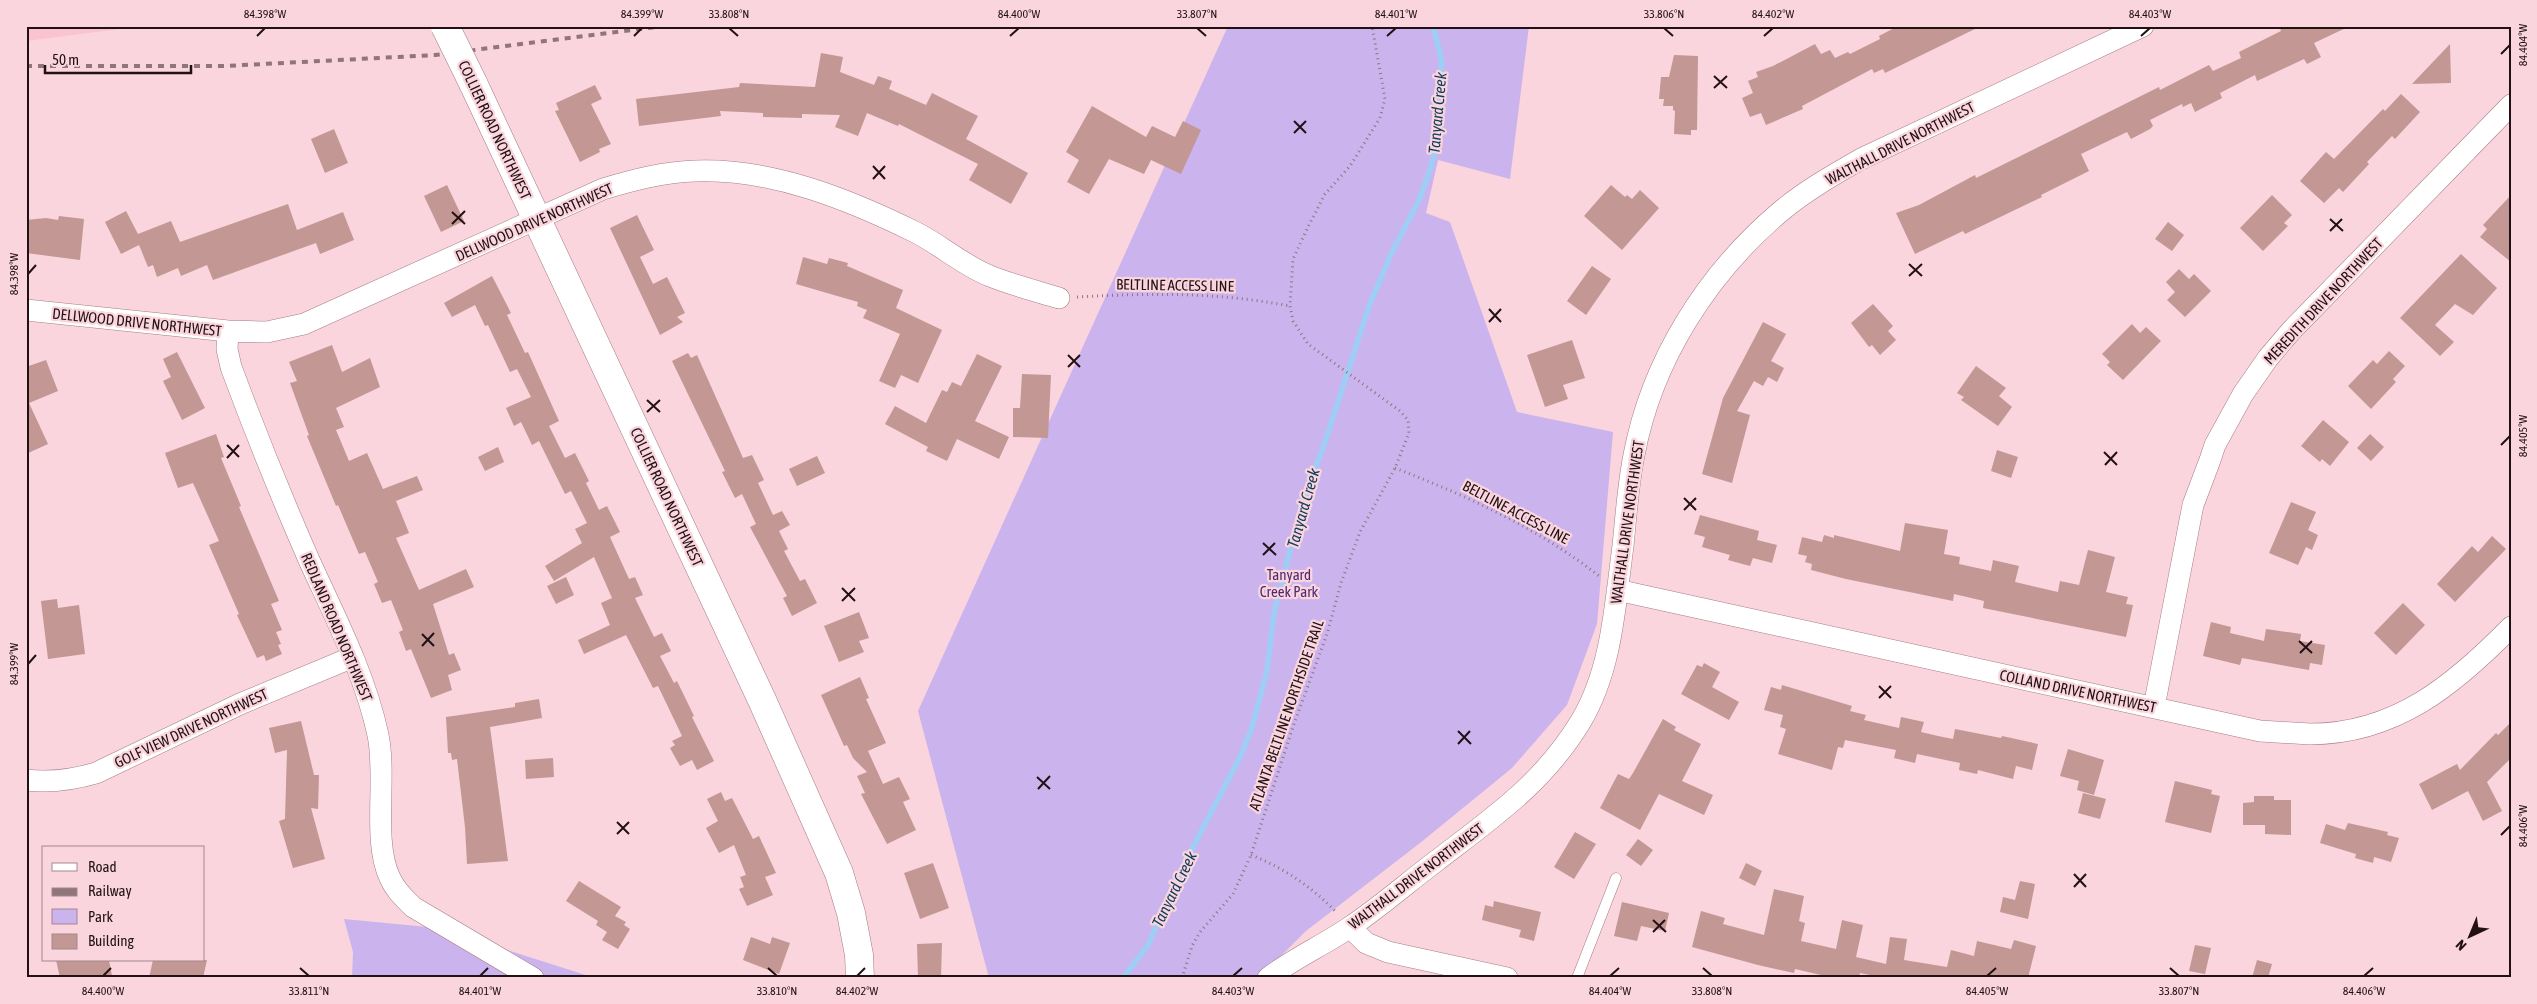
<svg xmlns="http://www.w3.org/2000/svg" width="2537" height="1004" font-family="'Asap Condensed',sans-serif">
  <rect width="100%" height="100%" fill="#fad5dd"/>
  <path fill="#f9c3cf" d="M26 26H143L26 41Z"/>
  <path fill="#cbb3ed" d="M1228 26H1529L1510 179 1438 160 1426 213 1450 222 1517 412 1613 432 1597 624 1567 705 1512 768 1420 843 1306 931 1259 978H989L918 711Z
    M344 919 438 928 595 978H352L353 952Z"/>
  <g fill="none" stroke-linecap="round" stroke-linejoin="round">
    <path stroke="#9ecef5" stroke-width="5.5" d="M1123 978 1148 945 1182 868 1241 755 1252 727 1267 671 1274 613 1303 500 1324 445 1369 306 1392 252 1419 200 1429 173 1437 144 1442 86 1441 57 1433 26"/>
  </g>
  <path fill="#c39793" d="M1898 26H1981L1885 73 1883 69 1874 73 1872 69 1802 106 1803 109 1766 125 1761 113 1750 117 1742 98 1753 93 1748 81 1758 77 1756 72 1773 66 1815 44 1821 54 1830 50 1835 58 1848 52 1850 54 1880 39 1879 36Z
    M2279 26H2350L2314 43 2321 57 2307 64 2304 59 2257 81 2255 75 2220 93 2222 98 2195 112 2191 103 2183 107 2182 104 2150 120 2153 126 2150 129 2131 139 2127 132 2081 154 2089 171 2041 195 2042 197 1965 234 1963 231 1915 254 1896 213 1919 205 1975 175 1976 178 2159 87 2160 90 2209 65 2213 71 2241 58 2239 52 2281 31Z
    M2450 44 2451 83 2412 84Z
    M821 53 843 57 840 72 874 85 878 76 892 81 889 89 926 105 932 93 978 116 966 139 1028 173 1011 204 969 180 978 164 899 124 898 126 867 113 858 136 835 127 840 115 802 114V118L763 117V113L720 111 721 116 639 126 636 99 739 87 740 83 815 87Z
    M1674 55 1698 56 1697 130H1691V135L1674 134 1675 111 1673 110V106H1663L1664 99H1659L1661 77H1669Z
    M595 85 602 99 591 104 611 144 599 149 600 152 580 162 555 111 559 110 556 103Z
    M2401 94 2420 112 2395 139 2392 136 2367 162 2369 164 2343 192 2339 188 2324 203 2300 181 2326 152 2334 159 2383 109 2385 111Z
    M1092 106 1146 137 1152 126 1175 137 1183 121 1201 130 1181 174 1151 160 1144 174 1109 159 1089 194 1067 182 1079 160 1066 152Z
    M334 129 348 163 325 173 311 139Z
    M447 185 464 221 441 232 424 196Z
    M1611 185 1625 197 1627 195 1632 199 1640 190 1659 208 1622 250 1584 216Z
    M2272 195 2292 215 2284 223 2288 226 2263 251 2240 228Z
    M2511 195V262L2480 237 2487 229 2483 225Z
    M288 204 297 230 343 212 354 240 320 254 316 243 213 280 207 265 181 276 178 268 157 277 153 265 148 267 139 245 121 254 105 222 126 211 138 234 171 221 180 242Z
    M637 215 654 250 640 257 653 284 667 277 685 313 677 317 683 322 660 335 610 228Z
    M59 216 84 219 80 260 26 253V220L46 218 58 220Z
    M2168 222 2184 235 2172 251 2155 239Z
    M2461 254 2497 288 2473 315 2455 304 2435 325 2454 342 2440 356 2400 318Z
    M803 257 827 264 829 258 848 263 847 266 903 290 896 308 942 330 918 383 901 375 895 388 879 381 900 334 863 318 867 310 857 306 858 302 796 284Z
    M1592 266 1611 279 1586 315 1567 301Z
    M2179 269 2189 279 2194 274 2211 291 2185 317 2167 300 2175 292 2166 282Z
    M492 276 511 313 507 315 525 353 528 352 559 421 549 426 565 458 575 453 589 481 586 483 599 510 607 506 620 532 610 537 629 579 635 577 643 595 635 598 654 637 662 633 671 651 660 656 674 683 677 681 694 716 692 717 714 761 697 770 692 760 680 766 670 748 675 745 672 741 682 736 658 686 653 688 626 635 584 654 578 640 610 625 601 603 612 598 594 557 554 581 545 566 582 543 575 529 587 523 571 491 565 494 539 441 532 445 521 422 514 426 506 408 531 397 517 369 510 372 488 325 485 326 475 305 452 317 444 303Z
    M1873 304 1893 326 1888 331 1896 340 1880 355 1872 345 1869 347 1851 323Z
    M1763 322 1786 334 1771 361 1784 368 1777 382 1768 377 1763 386 1754 381 1737 411 1750 415 1732 483 1702 474 1723 398Z
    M2132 324 2140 333 2146 327 2161 341 2123 380 2107 365 2110 362 2102 354Z
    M1572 340 1585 378 1563 385 1568 399 1545 407 1527 355Z
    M332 345 342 372 370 358 380 387 336 408 344 427 336 430 349 461 367 453 383 489 417 476 423 490 396 501 409 533 396 538 419 590 466 569 474 587 433 604 449 655 454 653 461 670 448 675 452 690 431 698 411 649 406 651 399 632 403 630 391 600 382 603 374 584 378 582 365 552 359 554 338 505 336 506 307 436 309 435 290 383 297 381 289 362Z
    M2389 351 2405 366 2393 379 2396 382 2371 409 2348 386 2373 360 2377 364Z
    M177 352 205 408 182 420 163 381 171 377 163 359Z
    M688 353 691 358 697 355 743 458 752 455 764 480 758 483 773 515 782 511 790 525 779 531 788 549 784 551 800 581 805 579 817 603 792 616 783 598 787 596 750 527 756 524 742 494 735 498 722 472 725 471 672 361Z
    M977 354 1002 366 975 421 1009 437 999 459 957 439 947 461 926 451 928 447 885 424 895 406 926 423 942 390 947 392 952 382 961 386Z
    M46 360 58 391 29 403 48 444 26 454V367Z
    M1976 366 2006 388 1999 396 2012 407 1998 426 1961 400 1964 397 1957 393Z
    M1022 374 1051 375 1048 438 1013 437V408H1020Z
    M2323 420 2349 442 2330 466 2322 459 2320 462 2301 446Z
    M216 434 224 457 221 458 241 506 239 507 279 601 271 604 282 630 276 632 281 644 278 645 282 654 266 661 264 655 257 658 237 615 239 614 209 545 219 541 193 483 178 488 165 453Z
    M2370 434 2384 447 2371 461 2357 448Z
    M498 447 504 462 485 471 478 457Z
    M1997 450 2018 457 2011 478 1991 471Z
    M817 456 825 473 797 486 789 469Z
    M2291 502 2316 512 2308 530 2318 535 2312 550 2306 547 2298 565 2269 553Z
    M1700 515 1759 531 1757 540 1777 545 1772 563 1753 558 1750 566 1728 560 1730 555 1702 547 1705 537 1694 534Z
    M1905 523 1948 530 1944 554 1960 557 1959 564 1991 571 1993 560 2019 566 2015 582 2058 592 2060 581 2079 585 2088 550 2115 557 2106 592 2128 597 2126 604 2133 605 2126 637 1983 608 1984 601 1954 594 1953 601 1846 579 1811 570 1812 564 1805 562 1807 556 1798 554 1802 537 1822 542 1824 535 1834 538V535L1900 551Z
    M2492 536 2506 549 2455 602 2437 584 2472 546 2478 552Z
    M566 577 574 595 556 604 547 586Z
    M57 599 58 608 79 605 85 654 48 659 41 601Z
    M2403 603 2425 625 2396 655 2374 633Z
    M859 612 869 638 859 641 864 652 839 662 824 626Z
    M2211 622 2231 627 2230 633 2264 641 2266 629 2301 634 2300 641 2325 645 2322 665 2310 663 2309 670 2242 658 2240 665 2203 656Z
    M1704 663 1720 672 1712 687 1739 702 1729 720 1681 694 1697 665 1702 667Z
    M860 677 869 698 866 699 886 743 868 751 883 784 899 777 910 799 903 802 916 830 887 844 861 794 865 793 857 776 867 772 853 758 847 745 844 746 821 695Z
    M1782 685 1852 706 1850 711 1866 715 1864 720 1899 728 1901 717 1924 722 1921 732 1938 736 1953 739 1955 729 2001 738 2002 736 2038 744 2032 770 2016 766 2013 779 1978 770 1977 774 1959 770 1960 763 1917 754 1915 763 1894 758 1896 750 1845 740 1843 748 1838 747 1832 770 1778 754 1786 729 1780 727 1783 715 1764 710 1771 687 1781 690Z
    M539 699 542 718 490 727 508 861 467 864 465 827 457 759 452 760 451 753H448L446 717 515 707V703Z
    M1663 719 1676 727 1674 730 1701 744 1682 781 1713 795 1704 815 1659 794 1640 830 1600 808 1618 774 1629 779 1633 773Z
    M301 721 314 775H319L318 809 311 808 325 859 293 868 279 821 285 819 287 750 275 753 269 728Z
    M2511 722V758L2487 782 2502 811 2483 821 2468 791 2432 810 2419 784 2457 764 2460 770 2496 733 2498 735Z
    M2068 749 2104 760 2094 795 2077 790 2079 781 2060 776Z
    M553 758 554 777 526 779 525 760Z
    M2175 781 2212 790 2211 794 2220 796 2211 833 2165 822Z
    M721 792 725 801 732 798 753 839 759 836 776 873 765 877 773 895 747 906 739 889 744 887 740 877 746 875 734 845 719 853 706 828 718 821 707 799Z
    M2083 793 2106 799 2100 819 2078 813Z
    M2254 796H2274V800H2291V835L2265 834V825H2243V803L2254 802Z
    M2348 823 2388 832 2387 835 2399 838 2391 862 2374 857 2373 863 2355 858 2356 854 2320 843 2326 824 2345 830Z
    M1575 832 1596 844 1574 879 1554 867Z
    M1638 839 1653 850 1641 866 1626 855Z
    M933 863 949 908 920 919 904 873Z
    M1746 863 1762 871 1755 886 1739 878Z
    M579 881 621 907 615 916 626 922 624 925 630 929 618 949 602 940 607 932 596 925 598 921 566 901Z
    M2020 881 2035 884 2028 919 2000 912 2003 897 2015 900Z
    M1774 889 1804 896 1799 921 1805 923 1801 941 1836 949 1842 920 1863 925 1856 957 1886 964 1890 937 1907 939 1904 960 1947 967 1951 950 1974 956 1977 941 2011 949 2014 940 2036 946 2028 978H1884L1860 973 1859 978H1834L1795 969 1794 973 1758 965 1692 947 1701 911 1725 918 1723 924 1764 935Z
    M1494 901 1541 912 1534 941 1519 937 1521 930 1482 920 1485 905 1493 907Z
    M1622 902 1669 913 1665 931 1641 926 1637 941 1614 936Z
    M751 937 770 944 772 937 790 943 779 974 743 960Z
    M942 943 941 978H918L917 944Z
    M2195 945 2211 948 2205 974 2189 971Z
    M56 960H109L112 976 60 978Z
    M153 960H207L203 978H149Z
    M2257 960 2272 964 2268 978H2252Z"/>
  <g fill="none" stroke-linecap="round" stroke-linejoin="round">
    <defs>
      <path id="lane" d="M1577 978 1616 878"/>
      <path id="street" d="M26 310 228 331 267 332 304 324 603 189C633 180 663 172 695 171 771 168 848 199 915 232 941 245 964 266 990 276 1012 285 1036 291 1059 298
        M228 331 227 349 231 367C255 432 281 496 309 560 335 617 365 674 378 735 387 778 372 841 390 878 395 890 404 898 413 907L533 978
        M1617 590 2260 731C2276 732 2293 733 2310 734 2396 734 2455 684 2511 627
        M2154 707 2193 505 2210 460 2215 445 2243 394 2268 358 2291 331 2511 105
        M26 780C51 783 72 780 96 773L240 704 353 657
        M1350 927 1366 943 1388 952 1507 978
        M1268 978C1294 958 1324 945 1350 927 1380 907 1407 883 1435 862 1492 818 1543 784 1581 721 1612 669 1615 605 1623 546 1626 516 1628 485 1634 455 1652 360 1707 274 1780 212 1805 191 1833 175 1861 159L2143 26"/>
      <path id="secondary" d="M473 83 762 700 839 873 851 913 859 955 860 978"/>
    </defs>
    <use href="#lane" stroke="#a67c86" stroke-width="11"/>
    <use href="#street" stroke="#a67c86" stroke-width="22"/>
    <use href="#secondary" stroke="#a67c86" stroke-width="29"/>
    <path stroke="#90757c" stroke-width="3" stroke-dasharray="1 4" stroke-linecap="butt" d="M1077 297C1152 293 1216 292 1290 306
      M1395 468C1467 496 1538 528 1599 576
      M1251 855C1284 868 1312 887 1336 912
      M1182 978 1192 946 1200 932 1233 894 1251 855 1294 724 1327 634 1341 583 1360 532 1395 468 1409 433 1408 420 1400 411 1308 344 1293 321 1290 306 1293 259 1308 227 1325 194 1350 166 1380 118 1385 99 1372 26"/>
    <use href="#lane" stroke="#fff" stroke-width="10"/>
    <use href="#street" stroke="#fff" stroke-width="21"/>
    <use href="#secondary" stroke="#fff" stroke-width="28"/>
    <path stroke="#90757b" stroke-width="4" stroke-dasharray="6 6" stroke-linecap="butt" d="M26 66H225L435 55 663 26"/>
    <defs>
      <path id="secondary-bridge" d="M445 26 473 83"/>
    </defs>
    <use href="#secondary-bridge" stroke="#a67c86" stroke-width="29" stroke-linecap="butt"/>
    <use href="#secondary-bridge" stroke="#fff" stroke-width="28"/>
  </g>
  <path fill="none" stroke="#211115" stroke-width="2" d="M729 28 738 36M1197 28 1206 36M1664 28 1673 36M257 36 265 28M634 36 642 28M1010 36 1019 28M1387 36 1396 28M1764 36 1773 28M2141 36 2150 28M2501 54 2510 45M1714 76 1727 88M1714 88 1727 76M1294 121 1306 133M1294 133 1306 121M873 166 885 179M873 179 885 166M452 212 465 224M2330 219 2343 231M452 224 465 211M2330 231 2342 219M1909 264 1922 276M28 274 36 265M1909 276 1922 264M1489 309 1501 322M1489 322 1501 309M1068 355 1080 367M1068 367 1080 355M647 400 660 412M647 412 660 400M227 445 239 457M2501 445 2510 436M2104 452 2117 465M227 458 239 445M2105 465 2117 452M1684 498 1696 510M1684 510 1696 498M1263 543 1276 555M1263 555 1275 543M842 588 855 601M842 601 855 588M422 634 434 646M2299 641 2312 653M422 646 434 633M2300 653 2312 641M28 664 36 655M1879 686 1891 698M1879 698 1891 686M1458 731 1471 744M1458 744 1470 731M1037 777 1050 789M1038 789 1050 776M617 822 629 834M617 834 629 822M2501 835 2510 826M2074 874 2086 887M2074 887 2086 874M1653 920 1666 932M1653 932 1665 920M300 968 309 976M768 968 777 976M1703 968 1712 976M2170 968 2179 976M103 976 111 968M480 976 488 968M857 976 865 968M1233 976 1242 968M1610 976 1619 968M1987 976 1996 968M2364 976 2373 968"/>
  <g text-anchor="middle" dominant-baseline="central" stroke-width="4.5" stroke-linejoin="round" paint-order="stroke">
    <g font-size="15" fill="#211115" stroke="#fad5dd">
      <text transform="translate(495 130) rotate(65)">COLLIER ROAD NORTHWEST</text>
      <text transform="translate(1900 143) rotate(-27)">WALTHALL DRIVE NORTHWEST</text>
      <text transform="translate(534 222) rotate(-24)">DELLWOOD DRIVE NORTHWEST</text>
      <text transform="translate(1175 285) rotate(1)">BELTLINE ACCESS LINE</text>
      <text transform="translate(2323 301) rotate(-47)">MEREDITH DRIVE NORTHWEST</text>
      <text transform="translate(137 322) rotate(6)">DELLWOOD DRIVE NORTHWEST</text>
      <text transform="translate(667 497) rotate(65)">COLLIER ROAD NORTHWEST</text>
      <text transform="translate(1516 512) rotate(28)">BELTLINE ACCESS LINE</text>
      <text transform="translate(1627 522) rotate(-82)">WALTHALL DRIVE NORTHWEST</text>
      <text transform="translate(337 627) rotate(67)">REDLAND ROAD NORTHWEST</text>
      <text transform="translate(2078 691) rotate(12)">COLLAND DRIVE NORTHWEST</text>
      <text transform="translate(1286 715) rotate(-71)">ATLANTA BELTLINE NORTHSIDE TRAIL</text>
      <text transform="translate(191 728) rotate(-25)">GOLF VIEW DRIVE NORTHWEST</text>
      <text transform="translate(1416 876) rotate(-37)">WALTHALL DRIVE NORTHWEST</text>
    </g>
    <g font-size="15" fill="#4e2a74" stroke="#fad5dd">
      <text x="1289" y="574">Tanyard<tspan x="1289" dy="17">Creek Park</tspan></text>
    </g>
    <g font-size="16" font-style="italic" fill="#0d3c5c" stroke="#fad5dd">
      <text transform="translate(1437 113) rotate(-85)">Tanyard Creek</text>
      <text transform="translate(1303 508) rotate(-74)">Tanyard Creek</text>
      <text transform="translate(1174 889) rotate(-64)">Tanyard Creek</text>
    </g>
  </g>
  <rect width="2537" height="1004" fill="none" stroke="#fad5dd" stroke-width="55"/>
  <rect x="42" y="846" width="162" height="115" fill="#fad5dd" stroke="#a3878d"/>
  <rect x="52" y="863" width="25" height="8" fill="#ffffff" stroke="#a3878d"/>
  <text x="88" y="872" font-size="15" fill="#211115">Road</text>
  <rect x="52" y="888" width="25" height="8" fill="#90757b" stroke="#a3878d"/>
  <text x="88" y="896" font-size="15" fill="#211115">Railway</text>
  <rect x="52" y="909" width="25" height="15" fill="#cbb3ed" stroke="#a3878d"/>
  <text x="88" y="922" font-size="15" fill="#211115">Park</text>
  <rect x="52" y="934" width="25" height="15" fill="#c39793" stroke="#a3878d"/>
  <text x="88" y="946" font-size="15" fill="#211115">Building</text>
  <g transform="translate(2470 936) rotate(224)" stroke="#fad5dd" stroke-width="4" paint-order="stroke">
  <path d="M0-4L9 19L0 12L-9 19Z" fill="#211115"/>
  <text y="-8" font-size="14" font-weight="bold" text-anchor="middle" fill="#211115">N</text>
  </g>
  <path d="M45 65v8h146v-8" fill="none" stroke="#211115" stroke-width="2.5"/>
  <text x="52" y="65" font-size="15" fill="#211115" stroke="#fad5dd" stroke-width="4" paint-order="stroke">50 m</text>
  <rect x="28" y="28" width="2482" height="948" fill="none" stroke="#211115" stroke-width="2"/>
  <g font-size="12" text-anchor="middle" fill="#211115">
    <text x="265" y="18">84.398°W</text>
    <text x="642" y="18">84.399°W</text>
    <text x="729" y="18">33.808°N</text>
    <text x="1019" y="18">84.400°W</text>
    <text x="1197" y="18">33.807°N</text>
    <text x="1396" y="18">84.401°W</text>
    <text x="1664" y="18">33.806°N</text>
    <text x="1773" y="18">84.402°W</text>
    <text x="2150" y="18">84.403°W</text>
    <text transform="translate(2523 45) rotate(-90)" y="4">84.404°W</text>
    <text transform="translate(14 274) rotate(-90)" y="4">84.398°W</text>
    <text transform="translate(2523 436) rotate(-90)" y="4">84.405°W</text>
    <text transform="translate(14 664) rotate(-90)" y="4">84.399°W</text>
    <text transform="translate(2523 826) rotate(-90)" y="4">84.406°W</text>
    <text x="103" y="995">84.400°W</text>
    <text x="309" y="995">33.811°N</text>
    <text x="480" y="995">84.401°W</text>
    <text x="777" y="995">33.810°N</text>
    <text x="857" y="995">84.402°W</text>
    <text x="1233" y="995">84.403°W</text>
    <text x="1610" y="995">84.404°W</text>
    <text x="1712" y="995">33.808°N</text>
    <text x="1987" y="995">84.405°W</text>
    <text x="2179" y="995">33.807°N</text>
    <text x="2364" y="995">84.406°W</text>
  </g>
</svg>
